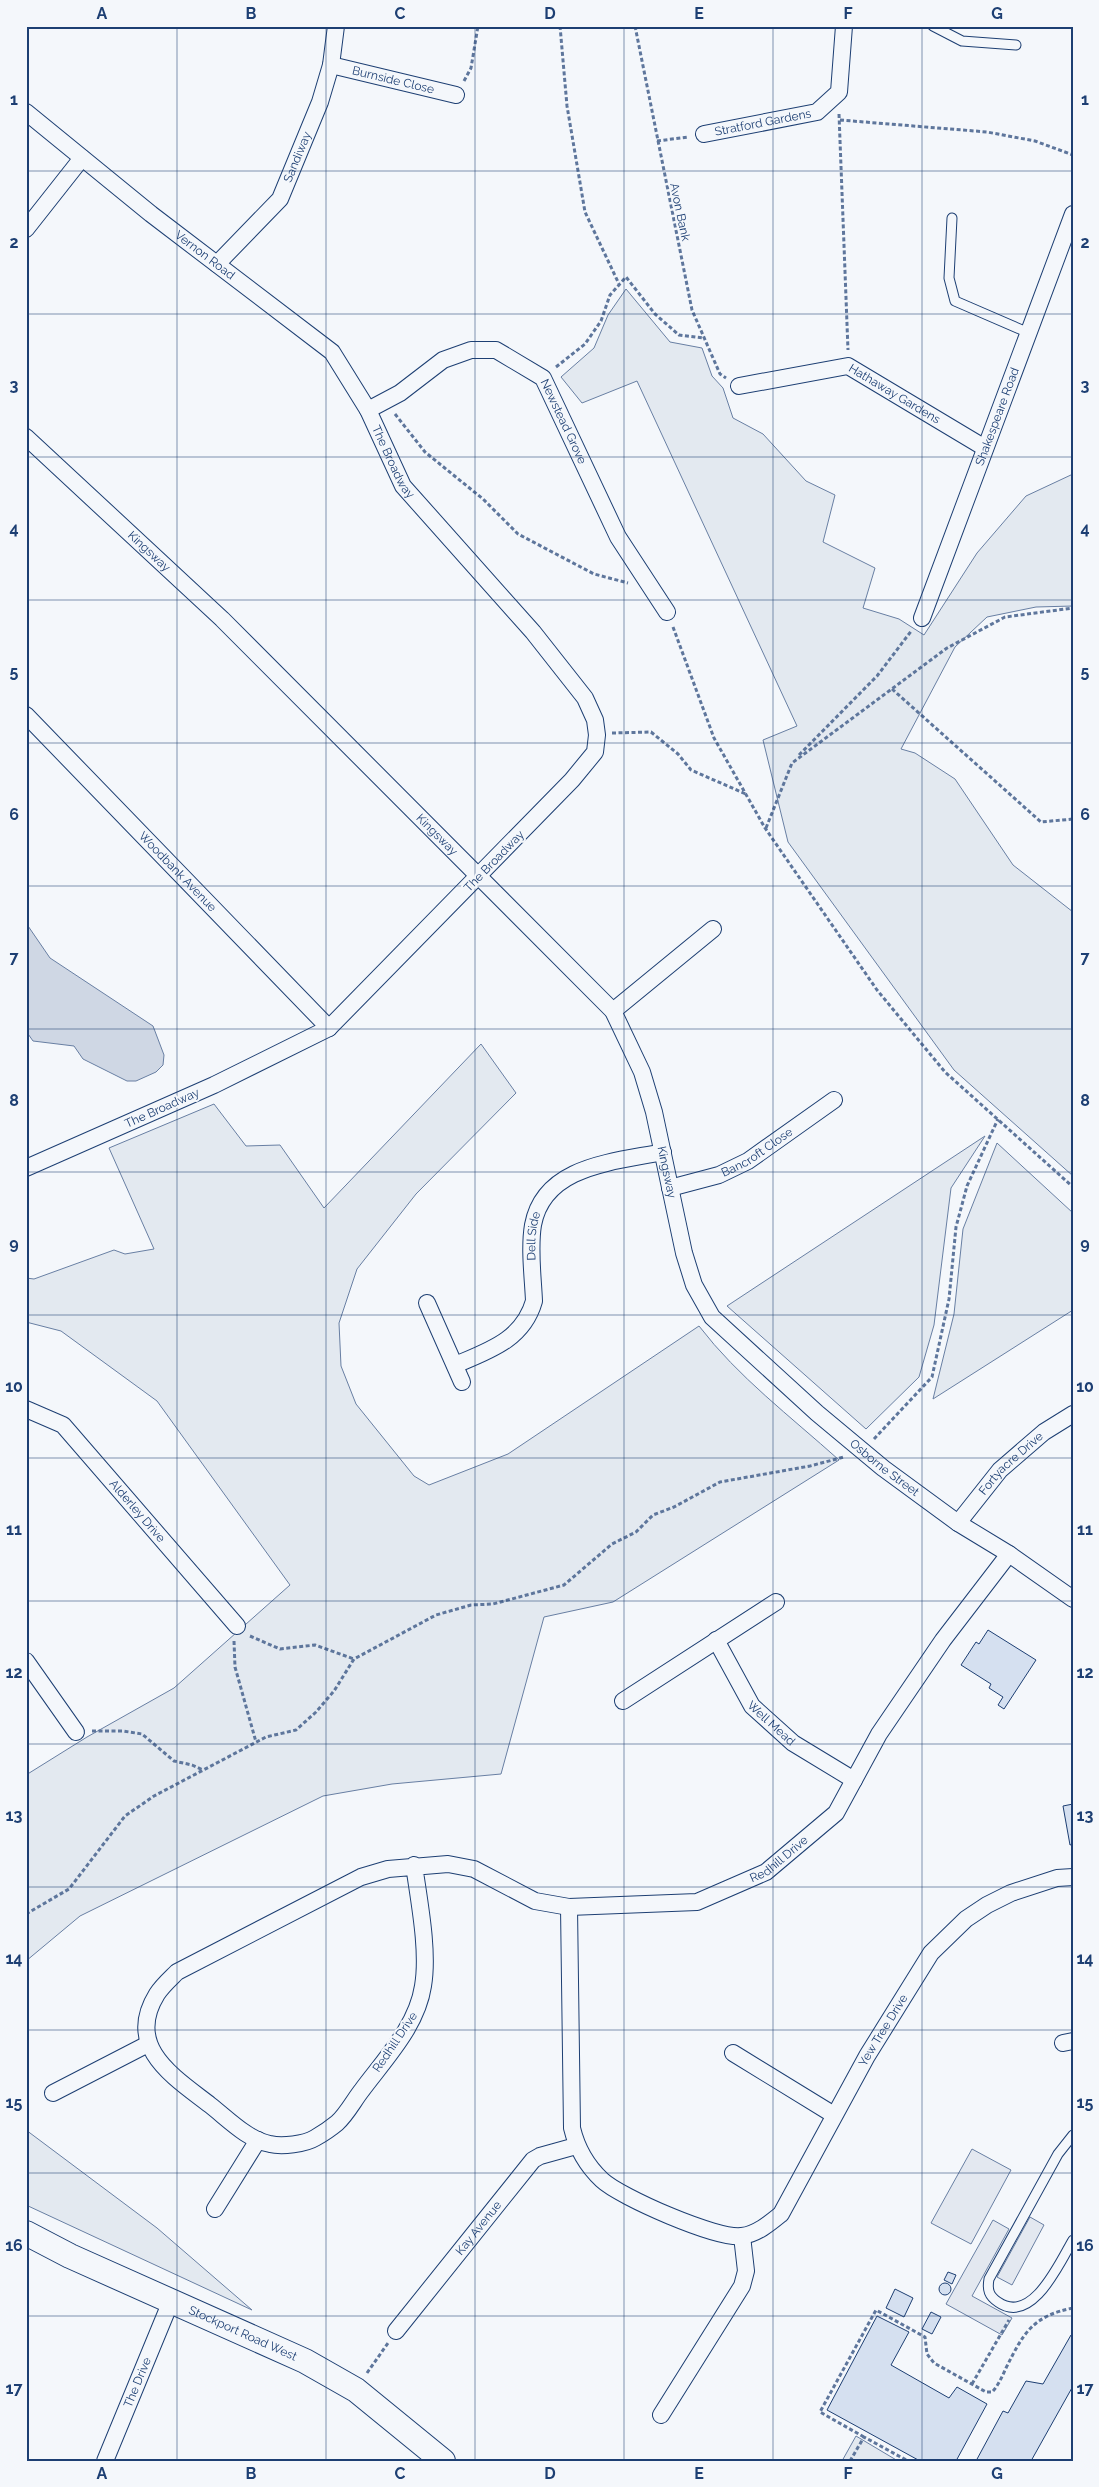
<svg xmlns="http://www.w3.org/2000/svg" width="1099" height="2487" font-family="Raleway,sans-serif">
  <rect width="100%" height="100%" fill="#f4f7fb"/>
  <path fill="#e3e9f0" stroke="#687fa3" d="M626 289 670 342 702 348 712 376 723 388 733 418 763 434 806 481 835 495 823 542 875 568 863 608 899 619 924 635 977 553 1026 496 1073 474V606L1036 607 987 617 955 647 901 749 915 753 955 779 1013 865 1073 912V1176L954 1070 788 842 763 740 797 726 637 381 582 403 561 377 594 348 608 315Z
    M481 1044 516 1093 416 1194 357 1269 339 1323 341 1366 356 1404 414 1476 429 1485 508 1454 699 1326C738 1377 790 1416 839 1460L613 1602 544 1617 501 1774 392 1784 323 1796 80 1916 26 1961V1775L87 1737 174 1688 290 1585 157 1401 61 1331 26 1322V1278L34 1279 114 1250 125 1254 154 1249 109 1148 214 1104 246 1146 280 1145 324 1208Z
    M985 1136 951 1188 934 1325 919 1377 866 1429 727 1306Z
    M997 1143 1073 1213V1310L933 1399 954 1314 963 1229Z
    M26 2130 157 2228 252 2310 26 2205Z
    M856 2436 898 2461H842Z"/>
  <path fill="#e3e8f0" stroke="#687fa3" d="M972 2149 1011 2170 971 2244 931 2223Z
    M1030 2217 1044 2225 1012 2285 997 2277Z
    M993 2220 1009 2229 972 2296 1012 2318 1002 2335 946 2304Z"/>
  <path fill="#cfd7e4" stroke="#687fa3" d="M26 923 50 958 153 1026 164 1055 163 1065 156 1072 136 1081H127L83 1059 74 1046 33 1041 26 1031Z"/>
  <path fill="#d5e0f0" stroke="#1d3f73" d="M988 1630 1036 1660 1004 1709 998 1705 1003 1697 989 1688 991 1684 961 1665 976 1642 979 1644Z
    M1073 1804V1844L1070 1845 1063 1806Z
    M948 2272 956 2275 952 2284 944 2280Z
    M939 2289a6 6 0 1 1 12 0a6 6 0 1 1-12 0Z
    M895 2289 913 2298 904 2317 886 2308Z
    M931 2312 941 2317 932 2334 922 2329Z
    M877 2316 909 2332 891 2365 949 2398 957 2387 987 2404 956 2461H920L827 2410Z
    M1071 2335 1073 2336V2386L1031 2461H976L1003 2411 1008 2413 1026 2381 1043 2384Z"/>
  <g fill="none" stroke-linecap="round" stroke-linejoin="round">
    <defs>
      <path id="lane" d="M933 26 962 41 1016 45
        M952 218 949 278 955 301 1029 333
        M1073 2135 1058 2154 989 2279C987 2290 989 2296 998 2302 1032 2326 1060 2262 1073 2240"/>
      <g id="street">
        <path id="s1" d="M331 65 456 95"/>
        <path id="s2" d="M26 112 151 214 332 352 368 410 403 486 533 632 585 698 595 720 597 735 595 752 572 780 329 1028 214 1085 26 1168"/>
        <path id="s3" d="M704 134 817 112 839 92 844 26"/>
        <path d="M26 229 82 158"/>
        <path id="s4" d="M217 264 280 199 320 102 331 65 336 26"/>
        <path id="s5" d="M739 386 848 366 985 448"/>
        <path id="s6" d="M368 410 400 393 443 360 471 350H496L543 378 618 537 667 612"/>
        <path id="s7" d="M26 437 222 619 613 1011 642 1072 654 1112 684 1253 694 1285 712 1317 817 1413 883 1468 958 1523 1009 1554 1073 1599"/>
        <path id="s8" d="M922 618 1073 214"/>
        <path id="s9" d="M26 715 329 1028"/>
        <path d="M613 1011 713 929"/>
        <path id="s10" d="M670 1188 719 1175 748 1161 834 1100"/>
        <path d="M427 1303 462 1382"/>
        <path id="s11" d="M455 1365C488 1351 523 1340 534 1301 533 1277 529 1249 533 1225 544 1165 615 1162 663 1152"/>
        <path id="s12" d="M26 1409 63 1425 237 1626"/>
        <path id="s13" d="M958 1523 1000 1470 1044 1432 1073 1414"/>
        <path id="s14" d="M716 1640 752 1706 793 1743 854 1780"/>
        <path d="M26 1661 76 1732"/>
        <path d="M623 1701 776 1602"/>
        <path id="s15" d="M414 1865C419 1901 429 1951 423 1986 417 2026 385 2059 362 2090 354 2100 347 2114 337 2123 331 2128 322 2134 315 2138 305 2144 282 2147 270 2144 248 2140 228 2119 210 2105 174 2077 124 2047 157 1994 162 1986 170 1979 177 1972L361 1877 388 1869 448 1864 474 1869 535 1901 569 1907 697 1902 766 1872 836 1813 879 1734 943 1640 1009 1554"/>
        <path id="s16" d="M569 1907 572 2128C577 2149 586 2165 602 2180 620 2197 718 2240 742 2236 757 2234 770 2223 781 2214L867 2056 931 1953 966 1919 987 1905 1011 1893 1057 1878 1073 1877"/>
        <path d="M1063 2043 1073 2041"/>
        <path d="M733 2053 834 2115"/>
        <path d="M53 2093 148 2044"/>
        <path d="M215 2209 258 2140"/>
        <path id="s17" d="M396 2331 533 2160 540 2156 576 2146"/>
        <path d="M661 2415 742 2286 746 2271 742 2236"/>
        <path id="s18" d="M105 2461 171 2301"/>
      </g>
      <g id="secondary">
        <path id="s19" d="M26 2233 70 2256 305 2361 356 2390 443 2461"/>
      </g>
    </defs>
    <use href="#lane" stroke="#1d3f73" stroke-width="11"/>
    <use href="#street" stroke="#1d3f73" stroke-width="18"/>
    <use href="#secondary" stroke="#1d3f73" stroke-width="26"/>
    <path stroke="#5e769c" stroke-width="3" stroke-dasharray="4 2.5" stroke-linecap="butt" d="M560 26 567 106 585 212 619 284
      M635 26 692 310 720 374 726 378
      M464 81 471 68 478 26
      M839 114 848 350
      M840 120 987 132 1035 141 1073 155
      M657 141 688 137
      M556 367 585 344 601 321 610 295 626 277 655 314 679 335 703 338
      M395 414 425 452 483 499 518 534 594 574 628 583
      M673 627 714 738 765 828 877 990 945 1072 1073 1187
      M892 689 1041 822 1073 819
      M612 733 651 732 678 754 691 770 746 794
      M799 755 877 676 912 630
      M766 828 792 763 947 648 1005 617 1073 608
      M874 1439 932 1377 949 1299 956 1227 967 1186 998 1119
      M250 1636 280 1649 315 1645 354 1659
      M234 1641 235 1667 256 1742
      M92 1731H123L142 1734 174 1761 192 1765 203 1770
      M26 1914 69 1889 125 1816 154 1796 266 1737 296 1730 316 1712 334 1691 354 1659 436 1615 471 1605 493 1604 564 1585 612 1544 636 1532 653 1515 674 1507 720 1482 810 1466 844 1457
      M367 2373 388 2343
      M972 2384 1009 2320
      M864 2437 820 2412 876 2310 925 2337 927 2354 934 2363 986 2392H992C998 2386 1002 2377 1006 2368 1023 2334 1032 2316 1073 2308
      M850 2461 864 2437 908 2461"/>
    <use href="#lane" stroke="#f4f7fb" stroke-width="9"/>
    <use href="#street" stroke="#f4f7fb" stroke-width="16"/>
    <use href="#secondary" stroke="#f4f7fb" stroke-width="24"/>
  </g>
  <path fill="none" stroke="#1d3f73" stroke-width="1" stroke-opacity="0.55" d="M177 26V2461M326 26V2461M475 26V2461M624 26V2461M773 26V2461M922 26V2461M26 171H1073M26 314H1073M26 457H1073M26 600H1073M26 743H1073M26 886H1073M26 1029H1073M26 1172H1073M26 1315H1073M26 1458H1073M26 1601H1073M26 1744H1073M26 1887H1073M26 2030H1073M26 2173H1073M26 2316H1073"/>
  <g text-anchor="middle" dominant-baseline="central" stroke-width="4" stroke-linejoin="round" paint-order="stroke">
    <g font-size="12" fill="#1d3f73" stroke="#f4f7fb">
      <text stroke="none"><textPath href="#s1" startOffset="64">Burnside Close</textPath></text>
      <text stroke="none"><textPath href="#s3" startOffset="60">Stratford Gardens</textPath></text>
      <text stroke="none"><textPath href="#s4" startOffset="136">Sandiway</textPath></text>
      <text transform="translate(680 212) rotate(78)">Avon Bank</text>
      <text stroke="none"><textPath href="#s2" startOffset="229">Vernon Road</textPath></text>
      <text stroke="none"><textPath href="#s5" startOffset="165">Hathaway Gardens</textPath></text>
      <text stroke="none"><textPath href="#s8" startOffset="215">Shakespeare Road</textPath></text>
      <text stroke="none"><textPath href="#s6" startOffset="248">Newstead Grove</textPath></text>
      <text stroke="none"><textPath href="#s2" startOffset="515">The Broadway</textPath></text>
      <text stroke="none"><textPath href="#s7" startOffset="168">Kingsway</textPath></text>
      <text stroke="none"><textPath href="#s7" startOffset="572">Kingsway</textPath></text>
      <text transform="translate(494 861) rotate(-46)">The Broadway</text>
      <text stroke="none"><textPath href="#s9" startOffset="218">Woodbank Avenue</textPath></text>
      <text transform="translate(162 1108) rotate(-24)">The Broadway</text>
      <text stroke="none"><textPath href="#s10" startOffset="95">Bancroft Close</textPath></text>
      <text stroke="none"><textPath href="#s7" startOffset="992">Kingsway</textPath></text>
      <text stroke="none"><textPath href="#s11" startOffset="171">Dell Side</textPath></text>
      <text stroke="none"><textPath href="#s13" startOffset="80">Fortyacre Drive</textPath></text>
      <text stroke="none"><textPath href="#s7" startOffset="1374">Osborne Street</textPath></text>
      <text stroke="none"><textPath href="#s12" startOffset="154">Alderley Drive</textPath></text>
      <text stroke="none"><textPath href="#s14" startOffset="101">Well Mead</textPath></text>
      <text stroke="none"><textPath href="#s15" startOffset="1246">Redhill Drive</textPath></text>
      <text stroke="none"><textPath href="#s16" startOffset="690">Yew Tree Drive</textPath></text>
      <text transform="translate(395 2042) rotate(-56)">Redhill Drive</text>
      <text stroke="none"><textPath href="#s17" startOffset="132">Kay Avenue</textPath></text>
      <text stroke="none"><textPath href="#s19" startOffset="239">Stockport Road West</textPath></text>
      <text stroke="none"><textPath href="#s18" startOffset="85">The Drive</textPath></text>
    </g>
  </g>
  <rect width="1099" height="2487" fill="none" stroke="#f4f7fb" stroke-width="55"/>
  <rect x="28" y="28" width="1044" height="2432" fill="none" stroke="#1d3f73" stroke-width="2"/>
  <g font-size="16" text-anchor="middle" font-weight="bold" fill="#1d3f73">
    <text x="102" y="19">A</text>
    <text x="251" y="19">B</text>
    <text x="400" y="19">C</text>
    <text x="550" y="19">D</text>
    <text x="699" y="19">E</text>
    <text x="848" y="19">F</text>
    <text x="997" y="19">G</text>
    <text x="14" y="105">1</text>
    <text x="1085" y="105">1</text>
    <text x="14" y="248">2</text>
    <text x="1085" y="248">2</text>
    <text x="14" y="391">3</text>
    <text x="1085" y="391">3</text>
    <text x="14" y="534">4</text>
    <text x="1085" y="534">4</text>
    <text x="14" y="677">5</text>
    <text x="1085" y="677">5</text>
    <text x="14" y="820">6</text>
    <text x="1085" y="820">6</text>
    <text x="14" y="963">7</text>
    <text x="1085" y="963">7</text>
    <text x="14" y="1106">8</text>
    <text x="1085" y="1106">8</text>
    <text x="14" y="1249">9</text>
    <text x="1085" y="1249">9</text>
    <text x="14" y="1392">10</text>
    <text x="1085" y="1392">10</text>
    <text x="14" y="1535">11</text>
    <text x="1085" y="1535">11</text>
    <text x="14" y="1678">12</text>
    <text x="1085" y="1678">12</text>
    <text x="14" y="1821">13</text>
    <text x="1085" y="1821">13</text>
    <text x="14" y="1964">14</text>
    <text x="1085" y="1964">14</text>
    <text x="14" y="2108">15</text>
    <text x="1085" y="2108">15</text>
    <text x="14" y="2251">16</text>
    <text x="1085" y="2251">16</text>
    <text x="14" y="2394">17</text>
    <text x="1085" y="2394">17</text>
    <text x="102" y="2479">A</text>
    <text x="251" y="2479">B</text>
    <text x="400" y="2479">C</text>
    <text x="550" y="2479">D</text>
    <text x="699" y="2479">E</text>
    <text x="848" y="2479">F</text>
    <text x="997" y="2479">G</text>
  </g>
</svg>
